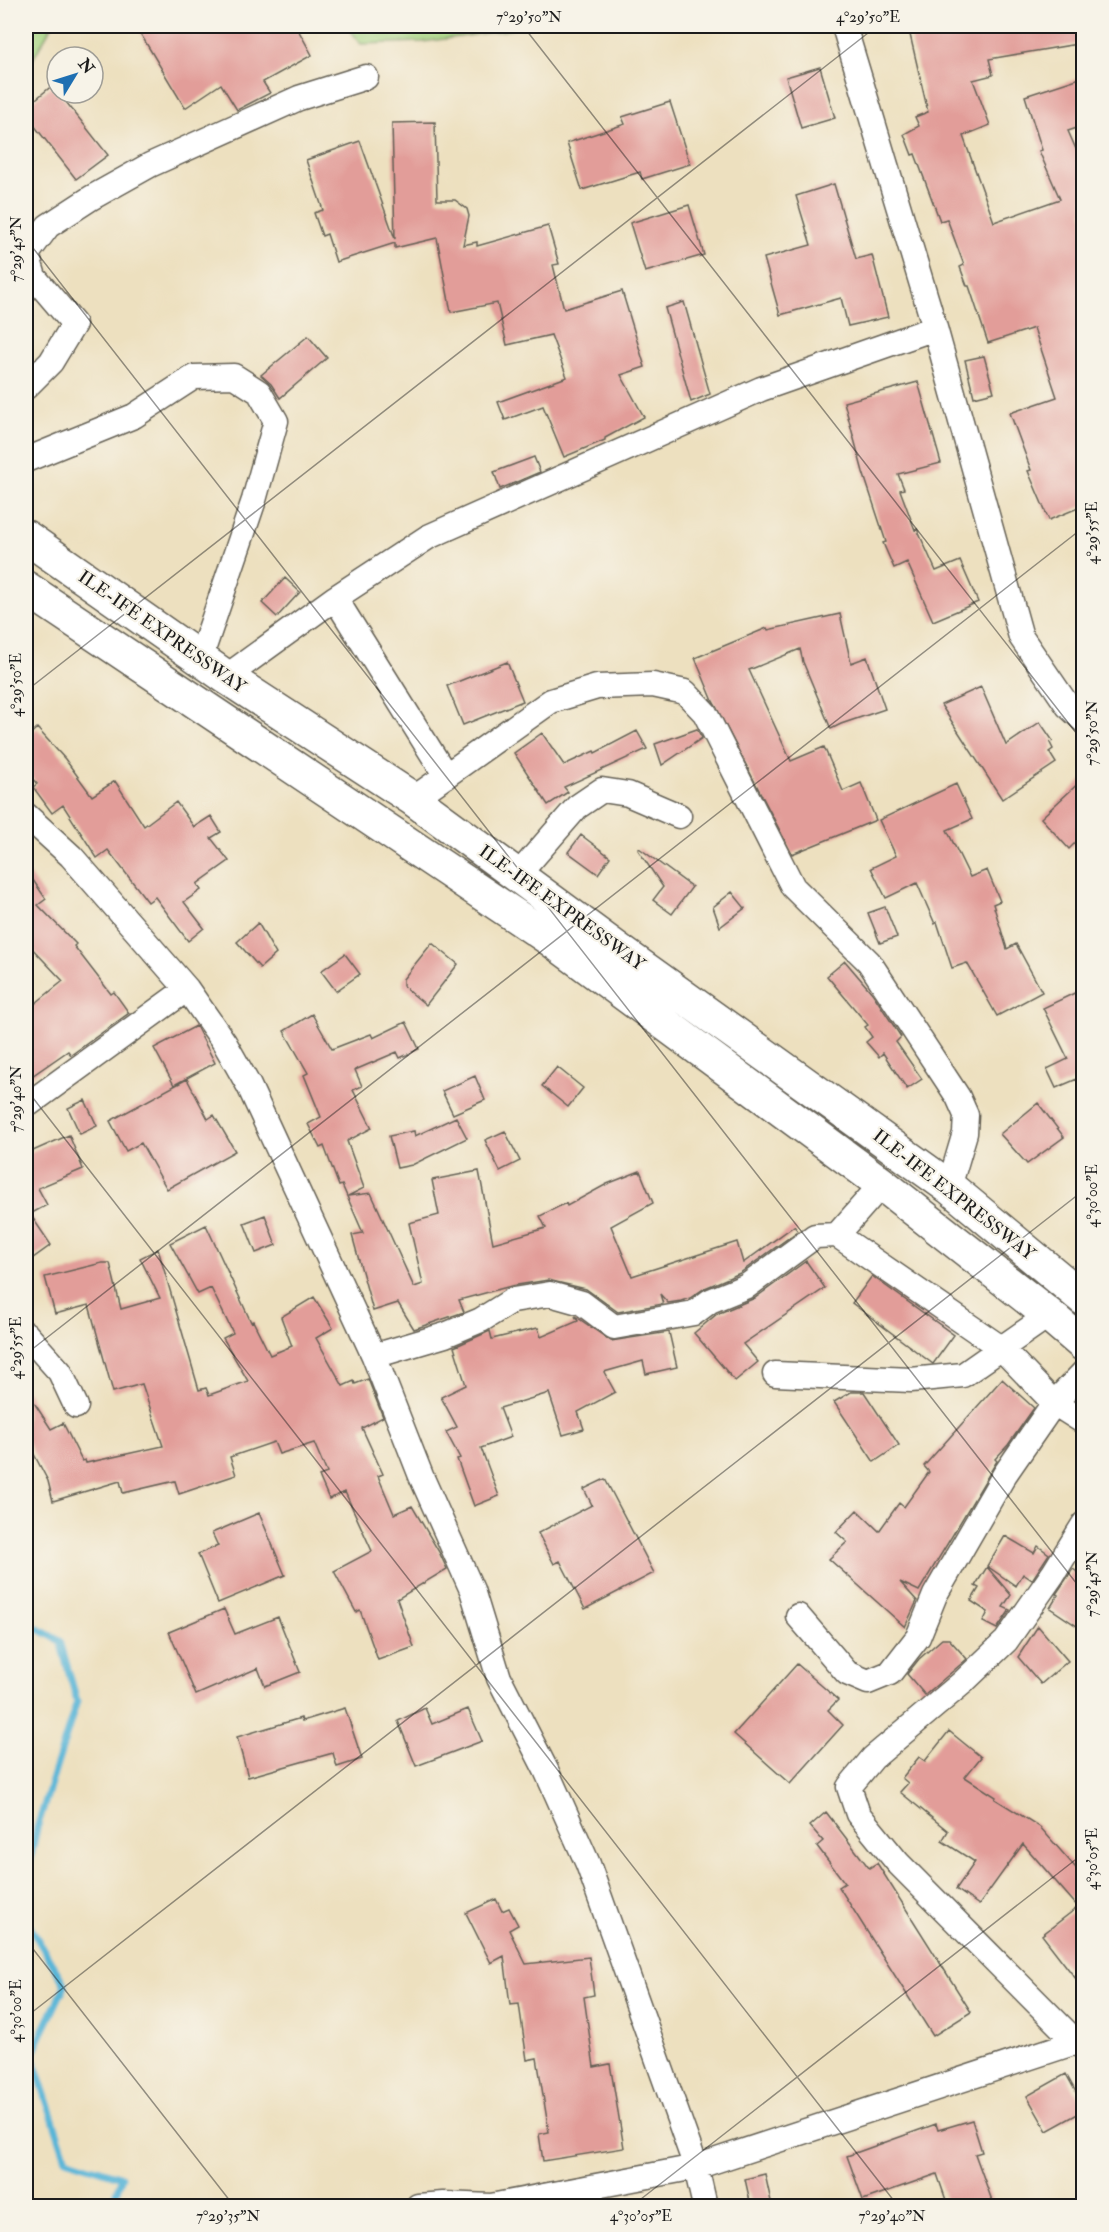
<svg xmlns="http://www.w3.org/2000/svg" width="1109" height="2232" font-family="'IM FELL Double Pica',serif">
  <rect width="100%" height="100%" fill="#f7f3e8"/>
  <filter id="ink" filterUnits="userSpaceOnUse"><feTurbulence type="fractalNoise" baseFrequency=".0167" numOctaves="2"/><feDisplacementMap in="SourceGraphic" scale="12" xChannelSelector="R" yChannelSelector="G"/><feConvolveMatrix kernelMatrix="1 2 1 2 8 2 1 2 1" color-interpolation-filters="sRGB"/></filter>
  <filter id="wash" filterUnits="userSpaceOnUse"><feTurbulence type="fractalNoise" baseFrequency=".008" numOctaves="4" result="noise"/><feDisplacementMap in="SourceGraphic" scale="24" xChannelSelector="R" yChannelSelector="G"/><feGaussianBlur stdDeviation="1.35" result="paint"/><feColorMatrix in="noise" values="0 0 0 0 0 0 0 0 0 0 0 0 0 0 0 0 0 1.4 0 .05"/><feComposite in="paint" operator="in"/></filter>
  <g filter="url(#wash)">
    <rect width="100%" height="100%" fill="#ede0bf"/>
    <path fill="#a6d481" stroke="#61784e" stroke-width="1.5" d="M26 26H52L26 71Z
      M347 26H535L423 42 361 44Z"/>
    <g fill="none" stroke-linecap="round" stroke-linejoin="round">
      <path stroke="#59b5d7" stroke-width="7" d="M26 1622 60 1641 77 1701 37 1828 26 1879
        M26 1920 65 1985 32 2055 66 2159 122 2177 111 2206"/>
    </g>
    <g id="blocks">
      <path fill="#e29d99" d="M151 26H296L312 55 263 82 270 93 237 110 221 84 185 108 140 33Z
        M908 26H1083V43L989 59 993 75 973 80 990 125 963 136 994 222 1060 199 1039 151 1042 150 1025 96 1083 77V126L1068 131 1083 165V506L1049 520 1028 471 1031 470 1010 413 1057 397 1034 328 988 343 969 286H967L960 267 964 265 947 219 940 221 915 154 912 155 904 134 919 126 915 117 928 112Z
        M820 67 835 118 801 128 786 77Z
        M53 85 57 93H59L108 155 76 179 26 115V107Z
        M670 102 690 164 642 179 640 172 582 190 567 143 625 124 622 117Z
        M435 122 437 200H455L467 209 469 216 463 245 477 242V246L548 226 559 264 553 265 564 309 622 291 645 367 621 375 644 417 605 438V440L564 457 543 406 505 420 498 402 567 377 551 335 507 345 497 303 451 312 437 238 395 248V243L336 262 327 234 322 236 314 213 323 210 306 160 360 141 395 239 392 123Z
        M834 184 856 259 872 255 888 317 848 326 841 298 780 315 764 258 811 245 796 196Z
        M689 205 704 255 645 272 630 223Z
        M684 302 710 394 691 402 665 308Z
        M308 336 327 358 280 398 271 384 261 375Z
        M984 356 994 392 974 397 965 360Z
        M918 382 941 463 898 474 904 489 900 490 915 530 917 529 936 571 960 561 978 602 933 621 907 562 894 568 883 543 886 542 863 472 844 402Z
        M534 457 540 472 500 489 494 472Z
        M285 578 300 592 277 617 262 603Z
        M840 614 851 663 867 657 885 709 841 724 831 729 803 662 800 649 749 670 791 761 824 747 843 791 861 783 876 820 792 854 713 701 695 658 767 628 768 630Z
        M507 662 523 701 463 725 447 686Z
        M981 687 1006 745 1040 722 1053 741 1050 743 1053 749 1049 752 1056 763 1002 799 941 705Z
        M37 728 65 759 92 796 115 781 144 826 176 802 194 827 211 816 221 832 211 838 229 861 197 884 201 890 184 902 204 928 188 941 155 897 148 902 108 850 97 858 63 805 52 813 33 787 37 784 26 771V738Z
        M697 729 702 738 662 765 655 744Z
        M637 731 647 749 564 787 568 792 548 805 514 753 542 733 564 765 594 751 595 753Z
        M1083 779V835L1069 849 1041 818Z
        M956 784 972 819 947 830 970 877 987 870 1000 901 993 904 1007 949 1016 944 1042 992 997 1016 967 963 952 968 937 922 935 924 917 883 886 898 871 868 896 856 879 820Z
        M581 835 610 857 598 874 568 852Z
        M639 848 692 887 672 914 653 900 663 887 638 850Z
        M26 870 46 899 38 905 76 944 74 946 111 994 114 992 129 1013 71 1055 68 1051 26 1080V1011L63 981 26 942Z
        M732 892 745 908 720 927 713 907Z
        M885 907 897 937 880 943 868 913Z
        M258 923 276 954 260 968 237 942Z
        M432 943 458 964 426 1005 403 986V979Z
        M345 954 360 974 336 991 321 971Z
        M845 961 873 994 901 1037 896 1042 922 1079 907 1089 883 1053 879 1057 866 1042 872 1037 865 1027 868 1025 827 976Z
        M1083 989V1092L1077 1079 1056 1088 1047 1069 1068 1059 1043 1008Z
        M312 1014 332 1049 371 1034 373 1038 406 1022 419 1049 400 1058 397 1052 355 1070 362 1086 353 1090 372 1128 347 1141 364 1188 348 1196 371 1193 414 1287 423 1284 409 1223 439 1215 432 1180 479 1171 493 1243 546 1228 540 1216 566 1203 567 1206 607 1184 640 1171 653 1203 611 1226 632 1276 737 1242 743 1263 794 1226 798 1231 740 1273 705 1288 690 1298 681 1301 668 1303 660 1294 663 1304 618 1312 586 1289 548 1280 511 1286 459 1300 464 1312 414 1329 398 1303 373 1311 352 1235 363 1233 342 1185 339 1186 324 1146 320 1148 308 1124 321 1117 304 1075 308 1073 284 1031Z
        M196 1026 215 1063 174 1085 154 1048Z
        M557 1067 583 1088 568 1107 542 1086Z
        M475 1076 485 1100 453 1114 442 1091Z
        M187 1079 208 1119 214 1115 235 1151 167 1189 141 1143 126 1151 110 1121Z
        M85 1100 97 1126 80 1134 68 1108Z
        M1038 1103 1064 1137 1027 1164 1000 1134Z
        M456 1117 467 1138 412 1165 397 1168 389 1136 414 1131 415 1136Z
        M505 1131 520 1161 500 1171 485 1140Z
        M69 1135 83 1169 38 1188 47 1205 30 1214 51 1245 26 1263V1154Z
        M265 1215 276 1245 256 1253 244 1223Z
        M206 1225 251 1322 253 1321 270 1355 292 1346 281 1317 314 1297 333 1328 316 1338 343 1386 354 1381 355 1384 368 1379 383 1417 362 1428 383 1474 378 1476 394 1514 412 1506 439 1552 447 1569 397 1599 414 1647 378 1660 360 1610 356 1612 334 1571 372 1551 345 1492 329 1499 319 1476 327 1473 314 1443 279 1454 274 1442 230 1457 236 1475 179 1494 175 1481 123 1493 120 1481 53 1501 48 1481 26 1439V1390L51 1429 63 1423 82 1461 85 1460 86 1463 163 1446 142 1384 113 1392 89 1305 55 1314 45 1277 102 1263H110L121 1309 160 1298 140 1258 158 1249 199 1390 206 1388 209 1395 248 1381 223 1338 233 1333 211 1288 198 1294 170 1243Z
        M806 1261 825 1288 743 1344 758 1362 735 1381 694 1333 717 1314 755 1298Z
        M872 1276 954 1335 933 1364 852 1303Z
        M575 1316 611 1341 669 1332 677 1367 646 1374 643 1361 604 1372 615 1392 578 1412 584 1429 563 1435 549 1393 500 1408 511 1437 481 1448 499 1496 474 1506 457 1459 460 1458 446 1432 457 1427 441 1397 466 1385 454 1347 490 1331 492 1339 538 1328 541 1337 578 1321Z
        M1002 1379 1034 1408 1008 1445 995 1459 997 1461 919 1591 900 1582 917 1601 905 1627 829 1559 847 1542 836 1532 857 1510 879 1531 899 1503 904 1507 929 1472 924 1466Z
        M851 1392H864L899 1445 874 1462 834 1402Z
        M605 1479 654 1573 585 1609 560 1561 554 1564 538 1533 592 1505 584 1489Z
        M259 1513 285 1575 218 1603 198 1554 218 1546 212 1533Z
        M1005 1536 1034 1553 1038 1546 1049 1554 1032 1580 1023 1574 1016 1586 987 1566Z
        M987 1567 1011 1595 1003 1607 1010 1610 997 1629 983 1622 988 1612 971 1601 979 1588 975 1586Z
        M1073 1569 1083 1576V1630L1050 1608 1058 1595 1056 1594Z
        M224 1609 235 1634 278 1617 300 1672 265 1686 258 1668 196 1695 169 1632Z
        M1038 1626 1068 1661 1041 1684 1018 1657Z
        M942 1639H949L967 1659 925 1695 907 1674 919 1659Z
        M797 1664 838 1700 828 1710 843 1725 790 1784 734 1734Z
        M345 1708 362 1759 337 1767 333 1753 248 1777 237 1737 301 1718 302 1721Z
        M425 1708 432 1724 468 1709 482 1741 416 1766 398 1721Z
        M949 1731 981 1757 965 1777 996 1797 995 1799 1040 1827 1083 1876V1988L1042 1935 1078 1907 1023 1844 979 1905 956 1889 975 1862 942 1841 948 1831 900 1792 908 1783 902 1778 919 1757 925 1761Z
        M826 1812 869 1868 877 1863 971 2012 933 2036 839 1887 845 1883 817 1846 823 1841 810 1826Z
        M496 1899 502 1911 509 1908 518 1925 509 1930 526 1964 589 1957 594 1995 584 1997 594 2067 610 2064 624 2148 543 2161 539 2134 549 2132 537 2058 527 2060 519 2004 510 2005 504 1956 491 1963 466 1913Z
        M1066 2074 1083 2105V2111L1047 2131 1027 2096Z
        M972 2120 982 2152 975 2154 994 2206H948L937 2174 863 2200 847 2156 936 2124 938 2130Z
        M765 2174 772 2206H751L745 2179Z"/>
    </g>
  </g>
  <g filter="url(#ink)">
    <use href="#blocks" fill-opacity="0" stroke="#656155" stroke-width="1.5"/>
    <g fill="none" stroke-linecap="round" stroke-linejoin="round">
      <defs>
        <path id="minor" d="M844 26 935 328 1021 637 1068 706 1084 721
          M26 387 51 362 74 324 34 277 27 254 48 226 91 198 150 165 299 98 366 77
          M26 460 134 416 194 377 234 376 259 392 276 421 254 500 200 659
          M335 598 446 776
          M226 677 335 598 428 537 761 389 935 328
          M413 799 551 701 597 687 653 685 685 692 705 713 793 887 869 962 958 1097 966 1115 965 1133 949 1187
          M26 815 71 856 187 989 224 1042 249 1086 374 1356 421 1476 472 1590 499 1678 546 1770 588 1864 696 2167 705 2206
          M517 876 577 807 602 790 628 794 679 816
          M26 1106 187 989
          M837 1235 882 1184
          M26 1334 60 1372 76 1406
          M374 1356 445 1335 481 1320 513 1300 550 1294 582 1303 614 1327 694 1313 710 1301 747 1286 815 1236 837 1235 1001 1348 1054 1403 1084 1422
          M775 1374 911 1380 963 1375 1049 1315
          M798 1616 847 1673 868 1682 890 1673 918 1637 935 1595 1005 1474 1054 1403 1084 1372
          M1076 2042 898 1863 858 1814 849 1787 873 1758 962 1683 1006 1641 1053 1574 1084 1524
          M418 2206 443 2204 491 2206 696 2167 1076 2042 1084 2048"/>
        <path id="primary" d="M26 537 226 677 413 799 620 951 949 1187 1084 1299
          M26 588 550 939 882 1184 1049 1315 1084 1345"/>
      </defs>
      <use href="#minor" stroke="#656155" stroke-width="27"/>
      <use href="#primary" stroke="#656155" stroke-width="36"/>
      <use href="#minor" stroke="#fff" stroke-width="24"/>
      <use href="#primary" stroke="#fff" stroke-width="33"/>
    </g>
  </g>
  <path fill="none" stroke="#1c1c1c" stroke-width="1.5" stroke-opacity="0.45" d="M523 26 1084 743M26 28 29 26M26 239 1084 1593M26 691 877 26M26 1089 898 2206M26 1354 1084 527M26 1940 234 2206M26 2017 1084 1190M632 2206 1084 1853"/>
  <g text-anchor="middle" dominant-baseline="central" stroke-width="4.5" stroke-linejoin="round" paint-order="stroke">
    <g font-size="18" fill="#1c1c1c" stroke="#f7f3e8">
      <text transform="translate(162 632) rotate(35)">ILE-IFE EXPRESSWAY</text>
      <text transform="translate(562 908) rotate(36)">ILE-IFE EXPRESSWAY</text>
      <text transform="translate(954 1195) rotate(38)">ILE-IFE EXPRESSWAY</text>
    </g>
  </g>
  <rect width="1109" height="2232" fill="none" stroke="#f7f3e8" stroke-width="66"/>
  <g transform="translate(75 75) rotate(52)"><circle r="28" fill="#f7f3e8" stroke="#9f9d96" stroke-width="1.5"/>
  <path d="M0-4.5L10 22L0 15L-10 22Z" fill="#1f6fb2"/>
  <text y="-9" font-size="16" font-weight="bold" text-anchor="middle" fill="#1c1c1c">N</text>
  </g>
  <rect x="33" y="33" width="1043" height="2166" fill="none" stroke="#1c1c1c" stroke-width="2"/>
  <g font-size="15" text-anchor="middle" fill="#1c1c1c">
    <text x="529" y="22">7°29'50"N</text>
    <text x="868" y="22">4°29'50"E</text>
    <text transform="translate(16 249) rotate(-90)" y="5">7°29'45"N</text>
    <text transform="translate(1092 533) rotate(-90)" y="5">4°29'55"E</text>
    <text transform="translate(16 685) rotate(-90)" y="5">4°29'50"E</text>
    <text transform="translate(1092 733) rotate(-90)" y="5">7°29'50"N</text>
    <text transform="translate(16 1099) rotate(-90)" y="5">7°29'40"N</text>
    <text transform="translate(1092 1196) rotate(-90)" y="5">4°30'00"E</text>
    <text transform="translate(16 1348) rotate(-90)" y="5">4°29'55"E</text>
    <text transform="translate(1092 1584) rotate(-90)" y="5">7°29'45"N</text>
    <text transform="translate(1092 1859) rotate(-90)" y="5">4°30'05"E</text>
    <text transform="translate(16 2011) rotate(-90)" y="5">4°30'00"E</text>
    <text x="228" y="2221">7°29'35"N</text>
    <text x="641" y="2221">4°30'05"E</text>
    <text x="892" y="2221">7°29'40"N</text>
  </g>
</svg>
